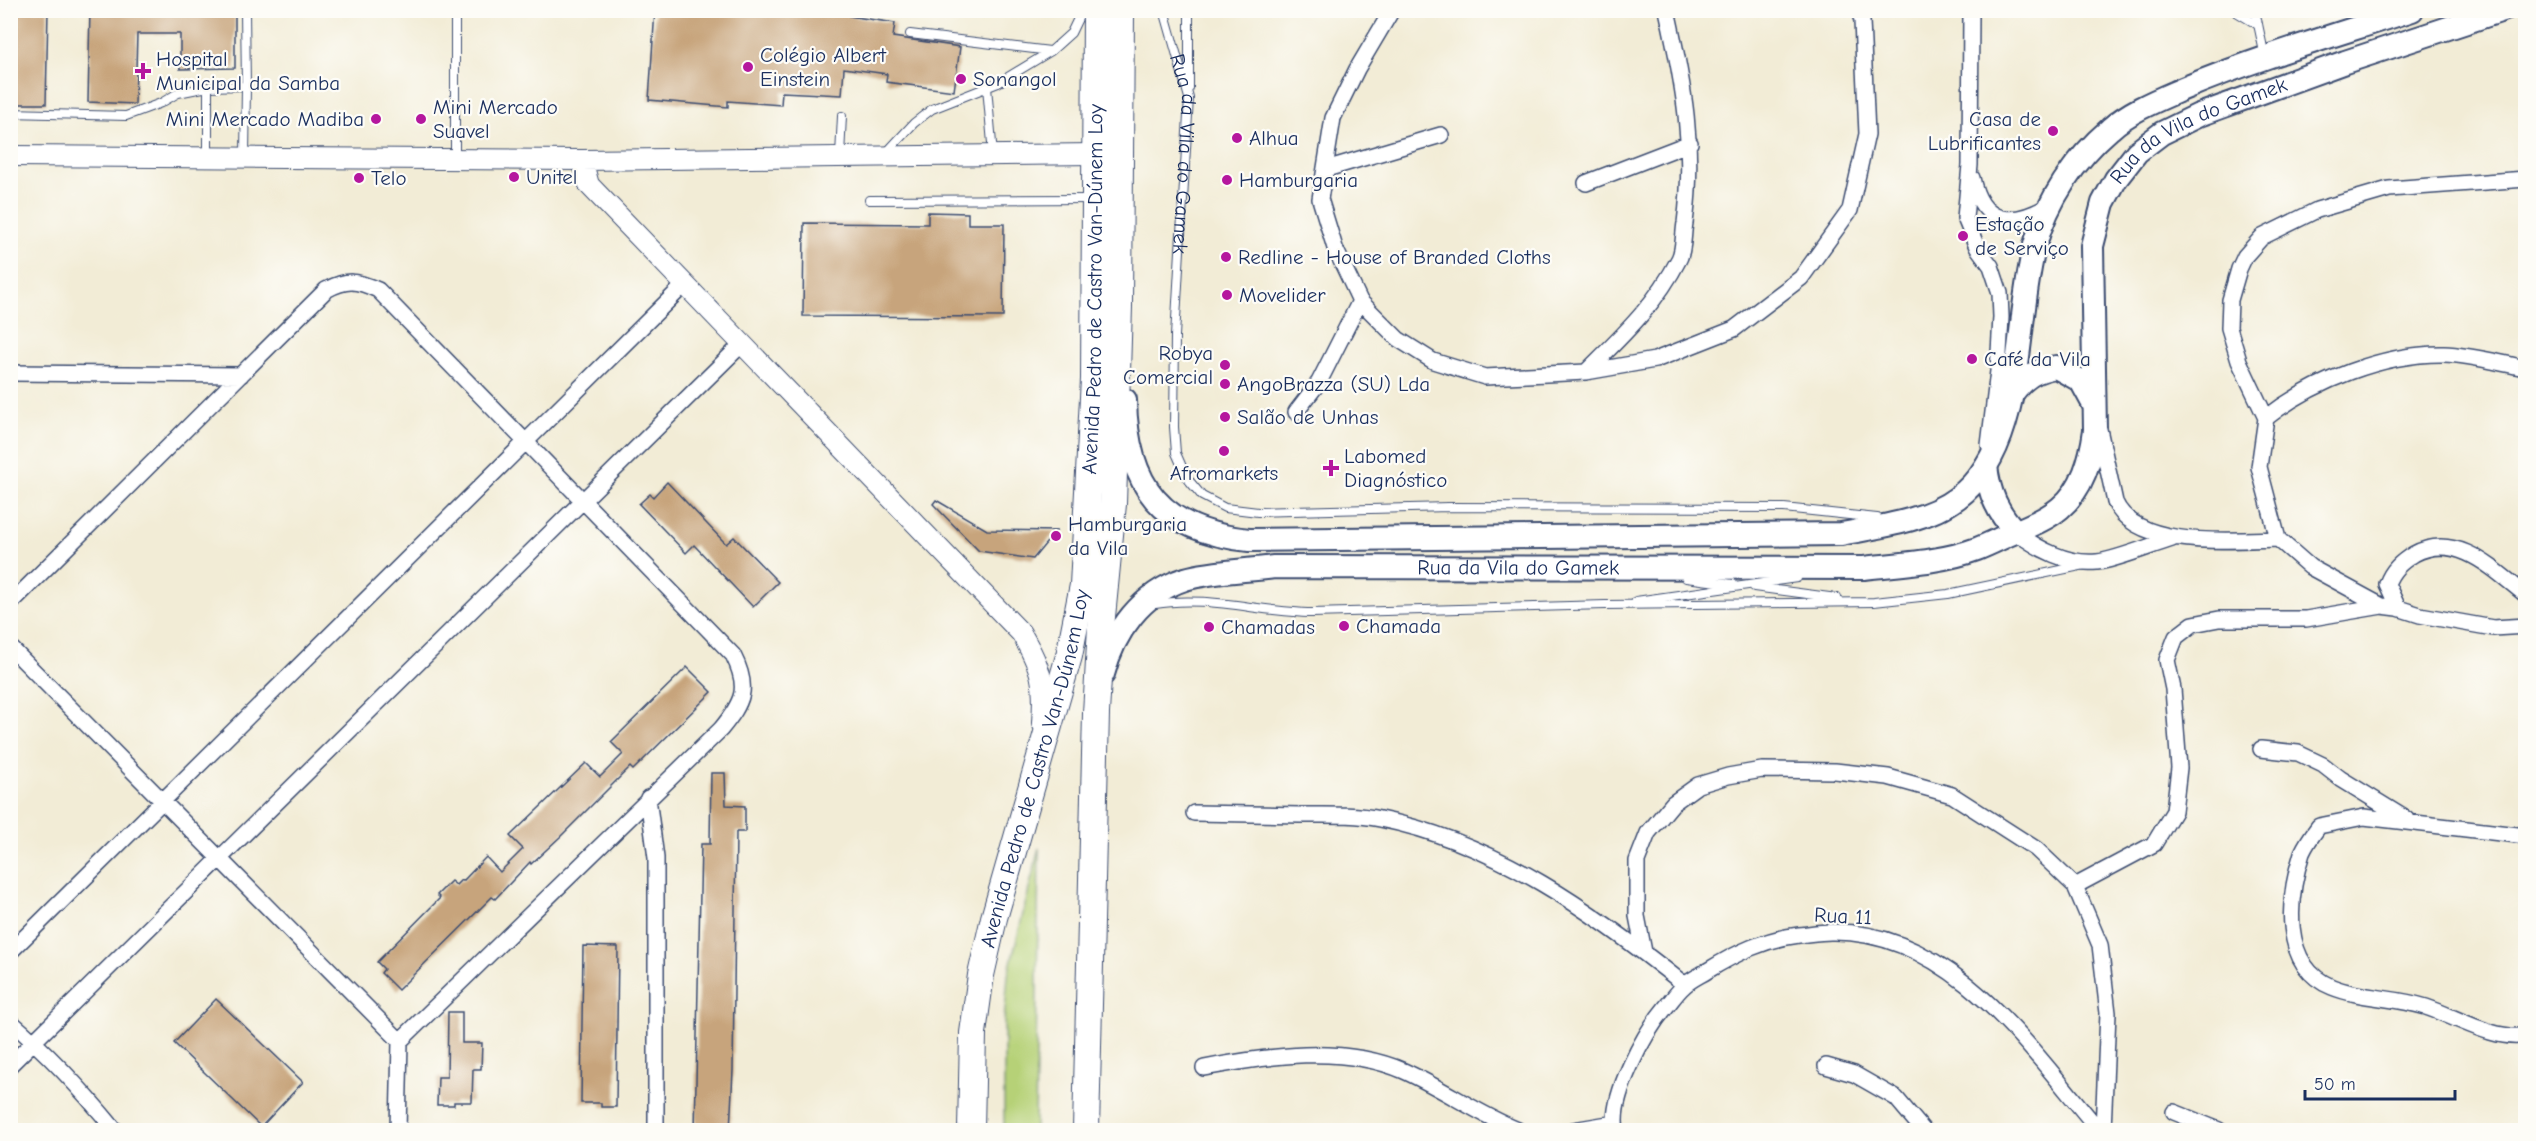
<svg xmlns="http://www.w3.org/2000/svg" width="2536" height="1141" font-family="'Comic Neue',sans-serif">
  <rect width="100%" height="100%" fill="#fdfcf7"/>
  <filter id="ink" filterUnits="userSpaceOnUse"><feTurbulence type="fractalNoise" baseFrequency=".0167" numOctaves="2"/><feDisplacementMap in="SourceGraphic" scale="12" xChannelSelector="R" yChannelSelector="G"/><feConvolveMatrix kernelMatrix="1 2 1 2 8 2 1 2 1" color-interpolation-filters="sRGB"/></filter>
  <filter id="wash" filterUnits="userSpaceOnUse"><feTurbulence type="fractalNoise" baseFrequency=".008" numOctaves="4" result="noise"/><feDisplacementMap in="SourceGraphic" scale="24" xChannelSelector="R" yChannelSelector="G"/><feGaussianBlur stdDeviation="1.35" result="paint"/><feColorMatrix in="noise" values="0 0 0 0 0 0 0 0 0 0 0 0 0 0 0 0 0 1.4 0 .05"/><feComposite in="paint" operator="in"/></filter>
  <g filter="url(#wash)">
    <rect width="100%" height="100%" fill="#f2ecd6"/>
    <path fill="#b6d177" stroke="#68806a" stroke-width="1.5" d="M1039 848 1035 1130H1004V1022L1008 975Z"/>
    <g id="blocks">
      <path fill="#c7a47c" d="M10 10H48L46 104H10Z
        M90 10H235V68L180 69V34H137L135 104 88 102Z
        M655 10 748 14V10H849V16L895 23 893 37 960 47 954 91 886 82 887 74 844 68 842 95 782 92 781 105 728 101V107L649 100Z
        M928 212 968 213V224H1004L1003 317 803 316 804 223 928 224Z
        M667 482 726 544 734 537 778 582 753 607 694 545 686 553 639 504 650 494 653 497Z
        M936 500 987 530 1056 531 1033 559 979 551 933 504Z
        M687 667 712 692 633 770 630 767 560 837 531 864 530 862 495 899 492 897 398 990 381 973 384 969 377 962 440 898 437 895 451 881 456 885 461 880 463 881 486 857 500 872 523 849 510 836 586 763 600 777 623 754 611 742Z
        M711 773H725L726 805 745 806V832H736L733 1070 730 1131H695L701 844H710Z
        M583 946 618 947 616 1107H601V1103H581Z
        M216 999 303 1082 261 1127 174 1043Z
        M448 1012H462V1043H482L481 1069H473L472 1102H454V1105H437L438 1077H447Z"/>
    </g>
  </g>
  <g filter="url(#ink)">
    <use href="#blocks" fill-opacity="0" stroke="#3b4b70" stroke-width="1.5"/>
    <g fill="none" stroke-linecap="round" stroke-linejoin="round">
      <defs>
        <g id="service">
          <path id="s1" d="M1164 10 1189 98 1175 336 1174 427 1176 453 1187 478 1202 496 1225 508 1258 512 1449 507 1784 508 1877 518"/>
          <path d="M1189 10V88"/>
          <path d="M2233 10 2258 25"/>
          <path d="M2255 10 2265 57"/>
          <path d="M910 34 1050 51"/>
          <path d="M208 87V157"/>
          <path d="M987 87 993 155"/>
          <path d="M10 113 126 116 161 103 178 93 208 87 246 86 245 10"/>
          <path d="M887 152 914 123 932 109 998 83 1051 51 1071 33 1082 10"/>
          <path d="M840 155 842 116"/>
          <path d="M245 156 246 86"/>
          <path d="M455 159V10"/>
          <path d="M869 200 1093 199"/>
          <path d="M1686 578 1733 584"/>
          <path d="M1754 587 1837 598"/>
          <path d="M1636 601 1797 578"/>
          <path d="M1155 604C1207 595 1259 612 1312 613L1605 605 1874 602 1948 594 2080 566"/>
        </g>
        <path id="minor" d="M1392 10 1357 69 1333 118 1320 199 1335 248 1360 301 1398 339 1433 361 1485 377 1586 372 1655 360 1734 329 1801 278 1850 210 1867 134 1862 21 1859 10
          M1971 10 1970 165 1965 218 1977 247 1991 266 2000 293 2001 317 1998 371 1989 445
          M1326 169 1441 135
          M1972 178C1982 226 2013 227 2050 205
          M1586 183 1690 143
          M1586 372C1622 336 1655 306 1679 259 1684 250 1683 234 1685 223 1695 146 1684 86 1667 10
          M10 373 241 375
          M1296 412 1319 382 1360 301
          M2266 418 2239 361 2229 328 2230 300 2239 269 2245 256 2262 237 2317 210 2389 189 2526 179
          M2099 429 2115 502C2136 550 2235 540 2278 539L2310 567 2382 606 2398 608 2420 615 2493 628 2526 626
          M2016 532C2038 549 2068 565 2097 562 2116 560 2152 545 2172 539
          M2278 539 2259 467 2266 418C2313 381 2384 353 2444 354 2471 355 2499 363 2526 368
          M10 604 326 290C347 279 356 280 378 290L733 655C750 688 743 702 721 729L400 1041 398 1130
          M2398 608 2387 584C2392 570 2401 562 2414 554 2457 531 2494 570 2526 595
          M10 647 400 1041
          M2261 749 2298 753 2323 765 2341 779 2406 819
          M648 798 656 858V1130
          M1194 813C1231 814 1267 814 1303 815 1329 815 1355 814 1380 819 1496 842 1595 913 1685 985
          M2526 836 2364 817 2319 826C2313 834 2306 844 2302 853 2288 897 2280 966 2332 987 2362 999 2395 997 2426 1007 2454 1016 2497 1042 2526 1035
          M2075 886 2154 844 2174 811 2179 768 2173 689 2167 660 2176 637 2193 624 2219 619H2306L2382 606
          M10 952 685 284
          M1644 952 1637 916V861L1648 833 1673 803 1698 785 1728 776 1762 770 1835 771 1888 777 1952 795 2036 849 2075 886 2100 945 2108 1013 2103 1130
          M10 1021C49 1054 83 1091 115 1130
          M10 1065 742 344
          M1826 1066 1854 1074 1896 1098 1923 1130
          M1204 1068C1267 1056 1343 1044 1404 1071 1444 1089 1478 1114 1518 1130
          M2174 1112 2219 1130
          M1573 1130 1614 1123
          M1616 1130C1609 1097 1645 1032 1666 1007 1672 1000 1677 992 1684 986 1690 980 1699 976 1707 971 1736 953 1765 939 1799 935 1809 934 1820 932 1831 932 1952 930 2030 1049 2099 1130"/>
        <path id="tertiary" d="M10 156 582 160 1095 154
          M582 160 589 185 1021 633C1042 669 1045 682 1042 723"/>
        <g id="secondary">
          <path d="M2012 394C2024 377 2036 370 2056 367L2081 381 2094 405"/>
          <path d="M1125 400C1127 487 1162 531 1249 540L1841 534C1878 527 1927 521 1957 498 2027 447 2014 320 2035 245 2047 201 2075 159 2110 129 2131 110 2160 99 2185 88 2259 57 2336 35 2412 10"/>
          <path d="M1986 466C1989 493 1997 512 2016 532"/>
          <path id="s2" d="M1103 674C1114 631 1142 593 1185 579 1213 571 1245 571 1274 567L1864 568C1901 564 1942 562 1977 549 1990 544 2003 537 2015 532 2031 525 2047 519 2060 508 2083 489 2091 459 2095 430L2092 246 2103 203 2116 179 2137 152 2162 133 2199 115 2345 62 2503 10"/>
        </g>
        <g id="trunk">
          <path id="s3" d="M971 1130 973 1033 981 975 994 918 1069 656 1083 585 1094 379 1096 10"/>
          <path d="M1086 1130 1096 713 1101 627 1113 504 1119 306 1121 10"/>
        </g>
      </defs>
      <use href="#service" stroke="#3b4b70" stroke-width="10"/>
      <use href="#minor" stroke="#3b4b70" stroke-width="18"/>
      <use href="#tertiary" stroke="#3b4b70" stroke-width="22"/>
      <use href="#secondary" stroke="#3b4b70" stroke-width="26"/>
      <use href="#trunk" stroke="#3b4b70" stroke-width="28"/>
      <use href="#service" stroke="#fff" stroke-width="8"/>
      <use href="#minor" stroke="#fff" stroke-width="15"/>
      <use href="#tertiary" stroke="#fff" stroke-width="20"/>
      <use href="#secondary" stroke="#fff" stroke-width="22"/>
      <use href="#trunk" stroke="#fff" stroke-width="26"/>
    </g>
  </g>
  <g fill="#b5179e" stroke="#fdfcf7" stroke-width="2">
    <circle cx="748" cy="67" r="6"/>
    <path d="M140 62h6v6h6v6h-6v6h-6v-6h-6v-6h6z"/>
    <circle cx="961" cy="79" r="6"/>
    <circle cx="376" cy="119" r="6"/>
    <circle cx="421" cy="119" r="6"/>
    <circle cx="2053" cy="131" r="6"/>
    <circle cx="1237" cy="138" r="6"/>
    <circle cx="514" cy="177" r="6"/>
    <circle cx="359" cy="178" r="6"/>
    <circle cx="1227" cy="180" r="6"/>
    <circle cx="1963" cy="236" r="6"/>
    <circle cx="1226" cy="257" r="6"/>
    <circle cx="1227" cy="295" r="6"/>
    <circle cx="1972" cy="359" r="6"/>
    <circle cx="1225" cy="365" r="6"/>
    <circle cx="1225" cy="384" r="6"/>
    <circle cx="1225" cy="417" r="6"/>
    <circle cx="1224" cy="451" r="6"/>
    <path d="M1328 459h6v6h6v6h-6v6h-6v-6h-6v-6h6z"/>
    <circle cx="1056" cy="536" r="6"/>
    <circle cx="1344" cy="626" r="6"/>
    <circle cx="1209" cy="627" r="6"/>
  </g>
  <g text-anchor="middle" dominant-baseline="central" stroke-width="4.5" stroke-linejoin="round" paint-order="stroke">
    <g font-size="21" fill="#1b2f5e" stroke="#fdfcf7" text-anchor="start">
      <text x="760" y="55">Colégio Albert<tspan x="760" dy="24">Einstein</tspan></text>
      <text x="156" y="59">Hospital<tspan x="156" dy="24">Municipal da Samba</tspan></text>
      <text x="973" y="79">Sonangol</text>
      <text x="433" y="107">Mini Mercado<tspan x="433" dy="24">Suavel</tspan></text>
      <text x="364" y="119" text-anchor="end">Mini Mercado Madiba</text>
      <text x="2041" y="119" text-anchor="end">Casa de<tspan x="2041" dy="24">Lubrificantes</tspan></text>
      <text x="1249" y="138">Alhua</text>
      <text x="526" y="177">Unitel</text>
      <text x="371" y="178">Telo</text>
      <text x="1239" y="180">Hamburgaria</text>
      <text x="1975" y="224">Estação<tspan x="1975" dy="24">de Serviço</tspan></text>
      <text x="1238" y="257">Redline - House of Branded Cloths</text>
      <text x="1239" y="295">Movelider</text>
      <text x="1213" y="353" text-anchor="end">Robya<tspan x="1213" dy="24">Comercial</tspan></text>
      <text x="1984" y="359">Café da Vila</text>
      <text x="1237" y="384">AngoBrazza (SU) Lda</text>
      <text x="1237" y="417">Salão de Unhas</text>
      <text x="1344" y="456">Labomed<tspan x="1344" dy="24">Diagnóstico</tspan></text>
      <text x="1224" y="473" text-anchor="middle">Afromarkets</text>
      <text x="1068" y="524">Hamburgaria<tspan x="1068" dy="24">da Vila</tspan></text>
      <text x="1356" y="626">Chamada</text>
      <text x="1221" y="627">Chamadas</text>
    </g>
    <g font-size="21" fill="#1b2f5e" stroke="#fdfcf7">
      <text stroke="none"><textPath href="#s2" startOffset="1460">Rua da Vila do Gamek</textPath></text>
      <text stroke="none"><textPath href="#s1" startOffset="147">Rua da Vila do Gamek</textPath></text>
      <text stroke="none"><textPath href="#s3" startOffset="855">Avenida Pedro de Castro Van-Dúnem Loy</textPath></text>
      <text stroke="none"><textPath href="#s2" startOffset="465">Rua da Vila do Gamek</textPath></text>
      <text stroke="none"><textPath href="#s3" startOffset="369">Avenida Pedro de Castro Van-Dúnem Loy</textPath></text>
      <text transform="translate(1843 916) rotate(3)">Rua 11</text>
    </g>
  </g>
  <rect width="2536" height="1141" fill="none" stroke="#fdfcf7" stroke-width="36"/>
  <path d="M2305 1090v9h150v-9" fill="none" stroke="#1b2f5e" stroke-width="3"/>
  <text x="2314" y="1090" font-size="18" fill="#1b2f5e" stroke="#fdfcf7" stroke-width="4.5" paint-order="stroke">50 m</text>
</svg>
